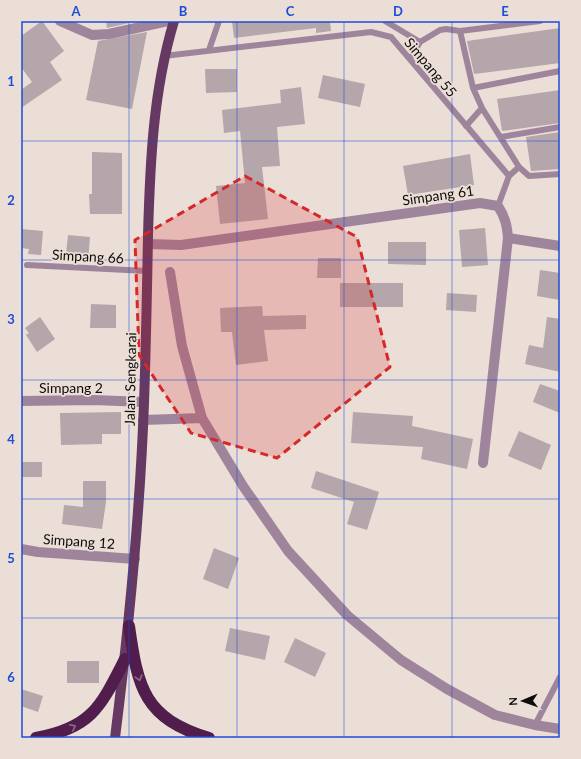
<svg xmlns="http://www.w3.org/2000/svg" width="581" height="759" font-family="Lato,sans-serif">
  <rect width="100%" height="100%" fill="#eaded7"/>
  <path fill="#b4a6aa" d="M42 21 64 51 50 62 62 80 21 108V90L32 82 21 67V36Z
    M106 21H138L107 28Z
    M232 21H330L331 31 316 33V28L234 38Z
    M560 28V63L474 74 467 41Z
    M147 32 132 109 86 100 98 41Z
    M205 69H237V92L206 93Z
    M323 75 365 84 360 107 318 98Z
    M301 87 305 124 277 127 280 166 262 167 268 219 220 224 216 186 245 183 240 131 224 133 222 110 281 103 280 90Z
    M560 90V123L502 131 497 99Z
    M560 132V169L531 171 526 137Z
    M92 152 122 153V214H90L89 194H92Z
    M470 154 474 185 408 195 403 166Z
    M485 228 488 265 462 267 459 230Z
    M21 229 43 231 41 255 28 254 29 249 21 248Z
    M68 235 90 237 88 261 75 260V255L66 254Z
    M388 242H426V265L388 264Z
    M318 258H341V278H317Z
    M540 270 560 273V300L537 296Z
    M340 283H403V307H340Z
    M447 293 477 295 476 312 446 310Z
    M91 304 116 305V328H90Z
    M262 306 263 316 306 315V329L264 330 268 361 236 365 232 332H221L220 308Z
    M40 317 55 339 37 352 26 335 29 333 25 328Z
    M547 317 560 319V372L525 364 529 345 543 348Z
    M540 384 560 391V413L533 402Z
    M121 412V434H102V444L61 445 60 413Z
    M353 412 413 416 412 426 473 439 467 469 421 459 423 447 351 443Z
    M519 431 551 445 541 470 508 456Z
    M21 462H42V477H21Z
    M316 471 379 492 367 530 347 524 354 502 311 488Z
    M83 481H106V502L102 529 62 524 64 505 83 507Z
    M214 548 239 558 228 589 203 579Z
    M230 628 270 636 265 660 225 651Z
    M295 638 326 653 315 677 284 662Z
    M67 661H99V683H67Z
    M21 689 43 696 38 712 21 706Z"/>
  <g fill="none" stroke-linecap="round" stroke-linejoin="round">
    <path stroke="#9f859c" stroke-width="6" d="M385 21 420 42
      M460 31 473 88 482 108 519 167 509 176 498 206
      M209 50 219 21
      M164 56 371 32 391 37 509 176
      M410 59 420 42 440 30 446 29 460 31 540 21
      M473 88 560 71
      M466 126 482 108
      M501 137 560 127
      M519 167 529 176 560 174
      M27 265 147 271
      M535 725 560 677"/>
    <path stroke="#9f859c" stroke-width="10" d="M60 21 92 35 109 34 168 21
      M508 238 560 246
      M148 244 181 245 480 203 498 206C505 217 507 225 508 238L483 463
      M170 272 182 346 202 418
      M21 401 94 400 144 402
      M143 420 202 418 243 486 288 551 347 615 401 660 447 689 495 715 535 725 560 729
      M21 549 38 552 135 559"/>
    <path stroke="#653962" stroke-width="10" d="M115 738C129 626 140 515 144 403 146 347 147 291 148 236 150 163 153 91 174 21"/>
    <path stroke="#501d4d" stroke-width="12" d="M129 626C138 689 144 718 209 738
      M36 738C92 728 101 706 125 659"/>
  </g>
  <defs><path id="oneway-chevron" d="M-2-3.5L2.5 0L-2 3.5" fill="none" stroke-width="1.6" stroke-linecap="round" stroke-linejoin="round"/></defs>
  <g stroke="#8e6a84">
    <use href="#oneway-chevron" transform="translate(139 678) rotate(74)"/>
    <use href="#oneway-chevron" transform="translate(73 727) rotate(-27)"/>
  </g>
  <path fill="#d62828" fill-opacity="0.2" stroke="#d62828" stroke-width="3" stroke-dasharray="8 5" stroke-linejoin="round" d="M245 176 357 237 390 367 277 458 191 433 139 355 135 240Z"/>
  <path fill="none" stroke="#1d4ed8" stroke-width="1" stroke-opacity="0.55" d="M129 21V738M237 21V738M344 21V738M452 21V738M21 141H560M21 260H560M21 380H560M21 499H560M21 618H560"/>
  <g text-anchor="middle" dominant-baseline="central" stroke-width="3.5" stroke-linejoin="round" paint-order="stroke">
    <g font-size="14" fill="#0f0b08" stroke="#eaded7">
      <text transform="translate(431 67) rotate(50)">Simpang 55</text>
      <text transform="translate(438 195) rotate(-8)">Simpang 61</text>
      <text transform="translate(88 256) rotate(3)">Simpang 66</text>
      <text transform="translate(130 379) rotate(-89)">Jalan Sengkarai</text>
      <text x="71" y="387">Simpang 2</text>
      <text transform="translate(79 541) rotate(4)">Simpang 12</text>
    </g>
  </g>
  <rect width="581" height="759" fill="none" stroke="#eaded7" stroke-width="44"/>
  <g transform="translate(523 701) rotate(268)" stroke="#eaded7" stroke-width="3" paint-order="stroke">
  <path d="M0-3L7 15L0 10L-7 15Z" fill="#0f0b08"/>
  <text y="-6" font-size="11" font-weight="bold" text-anchor="middle" fill="#0f0b08">N</text>
  </g>
  <rect x="22" y="22" width="537" height="715" fill="none" stroke="#1d4ed8" stroke-width="1.5"/>
  <g font-size="13" text-anchor="middle" font-weight="bold" fill="#1d4ed8">
    <text x="76" y="16">A</text>
    <text x="183" y="16">B</text>
    <text x="290" y="16">C</text>
    <text x="398" y="16">D</text>
    <text x="505" y="16">E</text>
    <text x="11" y="86">1</text>
    <text x="11" y="205">2</text>
    <text x="11" y="324">3</text>
    <text x="11" y="444">4</text>
    <text x="11" y="563">5</text>
    <text x="11" y="682">6</text>
  </g>
</svg>
